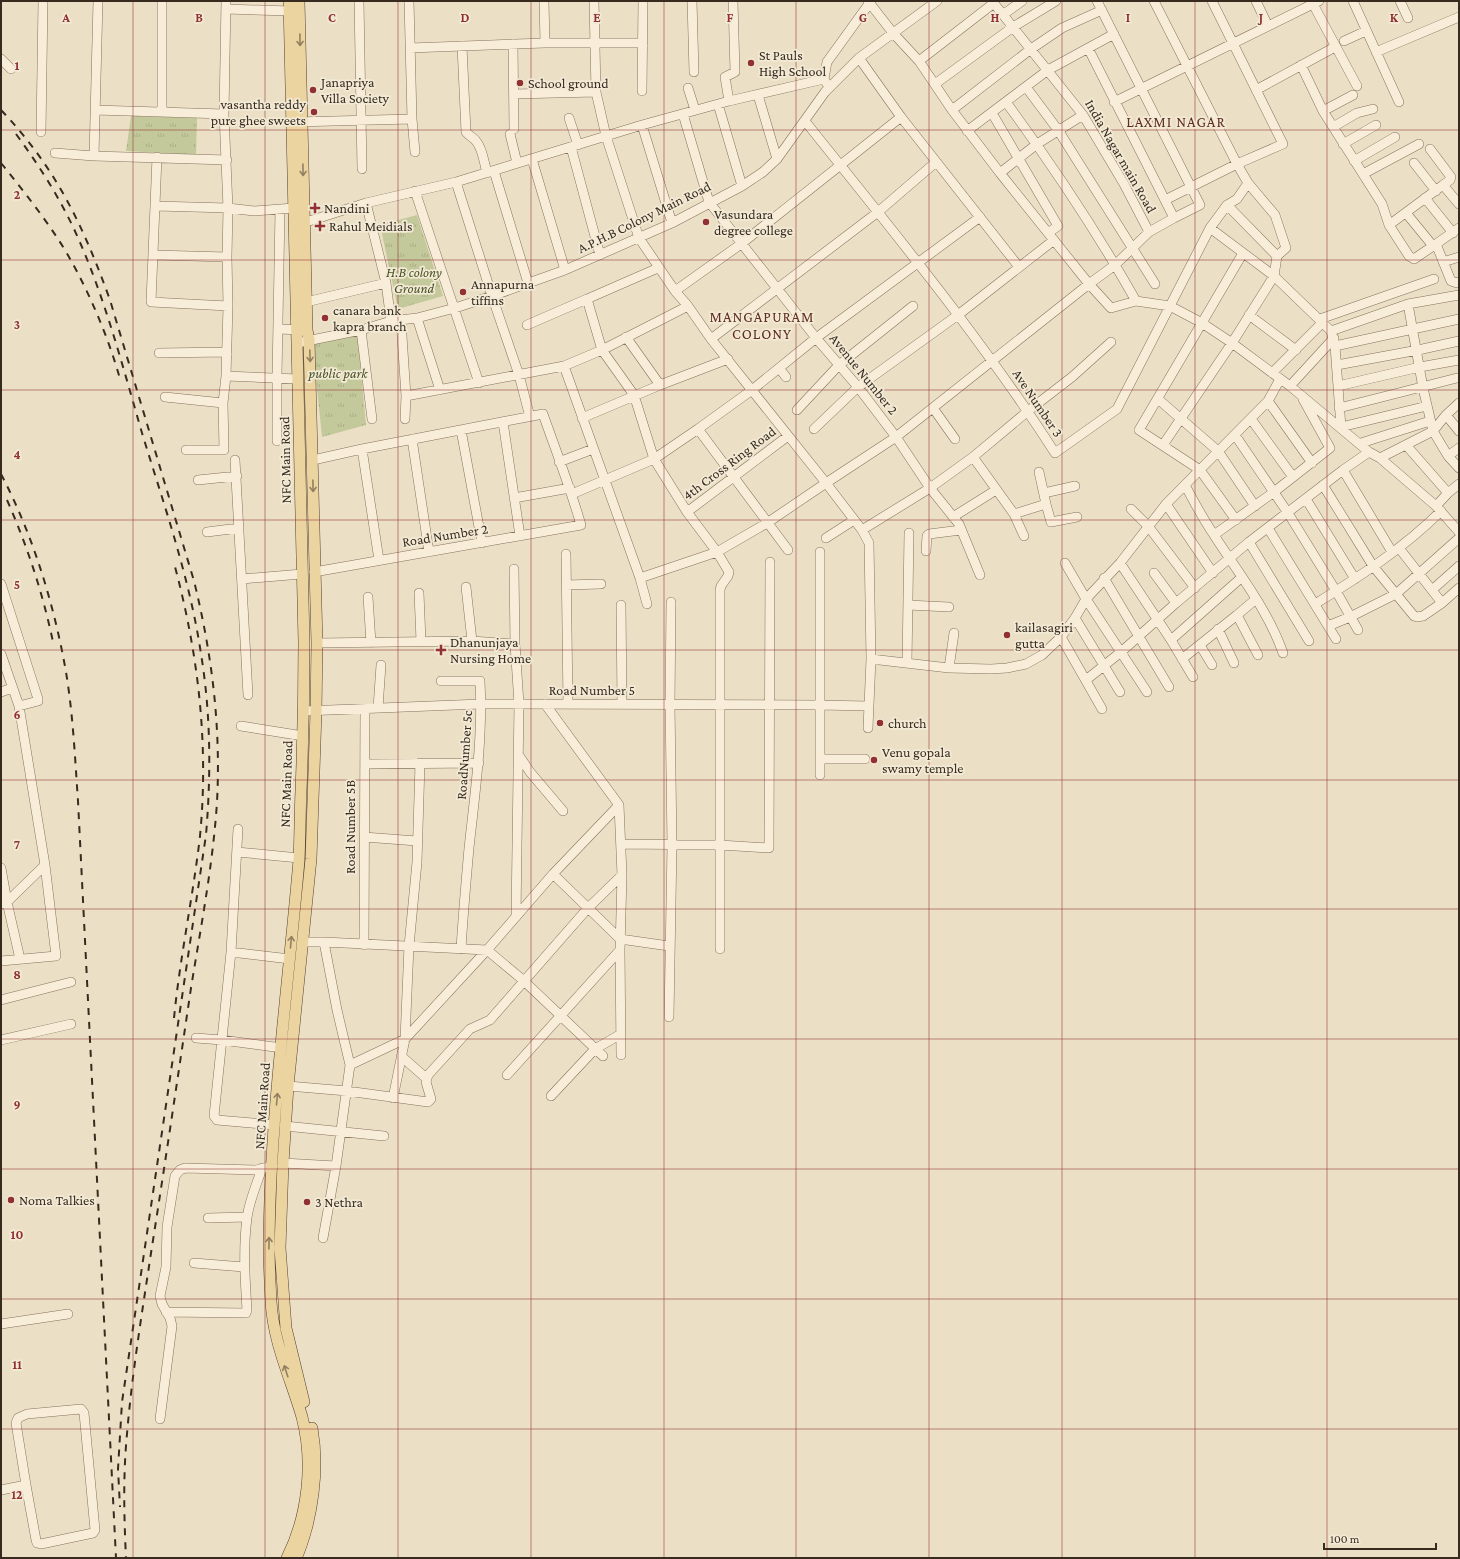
<svg xmlns="http://www.w3.org/2000/svg" width="1460" height="1559" font-family="'Crimson Pro',serif">
  <defs>
    <pattern id="park-tufts" width="24" height="20" patternUnits="userSpaceOnUse"><rect width="24" height="20" fill="#c4c99b"/><path d="M3 7l-1-3M5 7V3M7 7l1-3M15 17l-1-3M17 17v-4M19 17l1-3" fill="none" stroke="#a9ad85"/></pattern>
  </defs>
  <rect width="100%" height="100%" fill="#ebe0c6"/>
  <path fill="url(#park-tufts)" d="M131 116 197 118 196 155 126 151Z
    M417 215 443 296 398 309 380 225Z
    M357 330 366 425 322 437 312 340Z"/>
  <g fill="none" stroke-linecap="round" stroke-linejoin="round">
    <defs>
      <path id="minor" d="M359 1 362 169
        M409 1 412 119 415 152
        M544 1 545 43
        M594 1 596 92 606 136 639 238 675 291 688 306 711 339 826 483 862 530 869 543 871 659 868 728
        M692 1 694 72
        M868 1 893 33 919 61 952 110 1000 173 1089 284 1111 308 1136 301 1170 306 1202 323 1232 343 1290 386 1369 452 1380 458 1436 506 1459 532
        M992 1 1083 115 1124 184 1149 232
        M1097 1 1200 205 1174 218
        M1154 1 1237 164 1248 183 1275 215 1286 248 1277 256 1274 276 1232 343 1163 445
        M1256 1 1268 26
        M1353 1 1399 102
        M1400 1 1408 18
        M1313 4 1357 86
        M226 9 290 11
        M1004 14 1022 1
        M1344 41 1366 31
        M513 44 514 129
        M462 46 466 132C469 136 473 137 476 141 483 149 484 163 487 173
        M410 48 545 43H643
        M1376 52 1459 17
        M859 58 901 117 1019 267
        M1 59 11 69
        M919 61 994 3
        M1301 65 1323 111 1382 204 1389 225 1409 256 1414 259 1436 244 1451 281 1457 283 1459 282
        M827 84 824 79 827 62 871 1
        M935 84 1013 27 1056 1
        M1026 87 1058 130 1155 284
        M688 88 695 110
        M1256 90 1335 47
        M642 91 643 1
        M514 94 596 92
        M758 95 777 159
        M729 101 725 77 735 72 733 1
        M1006 102C1053 166 1097 232 1136 301
        M1114 102 1319 1
        M718 104 742 186
        M95 110 224 114
        M952 110 1031 49 1062 28 1102 10
        M162 111V1
        M1323 111 1353 95
        M992 113 1058 226 1048 233
        M683 114 709 202 816 338 858 387 896 437 930 488 959 524 980 575
        M569 118 578 145
        M805 121C891 229 980 336 1055 453L1117 409 1210 228 1227 205 1237 199 1248 183
        M295 122 412 119
        M642 125 672 223
        M1333 127 1357 113 1373 109
        M967 131 1048 70 1114 34
        M41 132 43 1
        M510 134 517 163
        M1343 144 1376 125
        M571 147 600 255
        M1430 149 1451 177 1450 180 1443 185 1459 204
        M55 153 94 156 227 160
        M94 156 98 1
        M157 157 151 302 228 306
        M532 159 565 270
        M1354 161 1395 137
        M1414 163 1436 191
        M494 171 528 283
        M1000 173 1037 144 1083 115
        M1363 174 1419 144
        M456 182 492 296 519 375 530 417
        M415 191 479 383
        M1425 198 1453 233
        M1165 200 1237 164 1283 144 1212 1
        M366 203 386 283 391 321
        M1227 205 1277 256
        M156 206 228 208 254 211 294 208
        M1406 213 1433 246
        M303 223 366 203 456 182 642 125 729 101 824 79
        M1389 225 1443 185
        M1210 228 1274 276 1331 331 1335 346 1341 427 1427 406
        M1436 244 1459 228
        M154 255 227 257
        M1443 262 1459 257
        M658 268 587 299 602 350 634 395 654 459 687 512 717 552 729 572 728 576 721 586 720 590V949
        M675 291 741 244 901 117
        M306 302 386 283
        M1408 304 1423 388 1433 431 1448 456 1459 468
        M1249 315 1296 350
        M417 318 440 390
        M1320 319 1434 279
        M401 321 406 396 405 419
        M527 325 587 299
        M278 329 303 330
        M361 330 372 419
        M1331 331 1408 304 1459 295
        M626 337 660 385
        M711 339 878 212 936 162
        M297 343 361 330 391 321 417 318 455 308 492 296 565 270 672 223 742 186 763 172 777 159 825 92 859 58 937 1
        M1335 346 1459 319
        M159 353 227 352
        M1337 365 1418 350 1459 341
        M564 366 640 578 647 604
        M779 368 786 377
        M1272 373 1323 322
        M226 376 298 379
        M1290 386 1334 338
        M1338 386 1420 367 1459 360
        M406 396 564 366 602 350 688 306
        M165 397 223 403
        M1158 399 1218 451 1255 506
        M1268 401 1312 463
        M933 408 955 439
        M1339 408 1457 378
        M797 410 839 365 913 306
        M1446 415 1459 431
        M582 418 660 385 728 359
        M1251 419 1293 477
        M503 422 520 536
        M698 429 788 550
        M814 429 858 387 958 315 1054 240
        M461 430 482 543
        M1235 435 1288 513 1336 591 1358 630
        M412 439 429 552
        M277 441V377L280 210
        M1361 443 1430 421
        M1406 445 1448 493
        M362 449 379 560
        M186 450H224L223 403 226 376 228 306 227 257 228 208 224 114 226 1
        M1448 456 1459 448
        M973 457 1014 514 1024 536
        M1380 458 1433 431 1446 415 1459 403
        M235 460 248 695
        M313 460 362 449 543 414C556 451 570 487 581 525L314 572
        M559 462 593 449
        M1343 470 1392 552
        M198 480 237 476
        M1185 485C1194 502 1203 519 1214 535 1239 574 1268 610 1283 653
        M1323 485 1373 566 1414 616 1417 617 1423 616 1442 603
        M1044 493 1075 486
        M572 494 654 459 698 429 752 390 816 338 980 217
        M514 498 570 488
        M1306 499 1355 579
        M1046 504 1051 522 1077 517
        M1166 504 1213 573
        M1436 506 1448 493 1459 484
        M1131 509 1148 526 1195 588
        M687 512 788 436
        M1014 514 1046 504 1039 472
        M953 517 996 490
        M1236 520 1200 470 1139 430 1243 253
        M1268 528 1336 639
        M862 530 930 488 973 457 1028 411 1072 377 1111 342
        M207 532 239 528
        M1214 535 1274 492 1330 448 1303 399
        M826 538 854 520
        M1249 542 1309 641
        M1399 548 1442 603 1459 588
        M926 551 927 536 929 534 961 530
        M820 552V775
        M566 554 568 704
        M1065 563 1086 599 1147 692
        M1120 563 1171 640 1193 677
        M514 569 515 644 519 704 516 917
        M1154 573 1176 603
        M640 578 717 552 767 523 826 483 896 437 1089 284 1115 265 1149 232 1174 218 1088 48
        M1104 578 1169 687
        M242 579 302 574
        M1 584 38 699V701L19 706
        M566 585 601 584
        M466 587 472 641
        M1432 590 1459 566
        M419 593 421 641
        M368 597 371 643
        M1315 604C1359 577 1404 548 1441 511
        M621 605 622 704
        M908 605 949 607
        M1237 615 1256 599
        M1075 618 1120 692
        M1328 626 1350 617 1396 594 1459 538
        M1218 629 1234 663
        M1061 637 1102 709
        M1171 640 1242 577
        M317 643 472 641 515 644
        M1200 645 1212 665
        M1 654 19 706 45 865 56 956 1 961
        M871 659 949 668 991 669 1007 668 1026 664 1042 655 1061 637 1075 618 1086 599 1120 563 1166 504 1268 401 1280 379
        M1182 659 1237 615 1258 655
        M907 663 909 533
        M949 668 954 633
        M1086 680 1121 652 1176 603 1249 542 1343 470 1369 452
        M441 681H480C483 737 475 793 469 848 466 882 463 915 461 949
        M1 692 12 688
        M545 704 619 805 622 875 620 950 621 1055
        M378 708 381 665
        M304 711 481 704 819 705 868 706
        M241 726 303 736
        M518 754 530 772 563 811
        M820 759H865
        M365 764 479 763
        M238 829 231 952 214 1116 217 1120 275 1125
        M364 837 417 841
        M621 844 720 845 769 848 770 562
        M237 852 299 858
        M1 868 7 902 20 959
        M553 874 620 939 669 946
        M4 904 7 902 45 865
        M302 942H324L487 950 523 980 603 1056
        M364 945 365 709
        M231 952 290 959
        M1 1000 71 982
        M669 1017 672 845 670 704 671 602
        M196 1038 222 1040 282 1048
        M1 1040 71 1024
        M401 1056 426 1078
        M350 1065 405 1039 487 950 553 874 619 805
        M507 1075 620 950
        M288 1086 347 1091 428 1102 431 1099 426 1082 428 1075 470 1029 490 1020 588 908 622 875
        M551 1096 595 1049 621 1034
        M393 1098 405 1039 409 946 417 862 420 763
        M285 1126 384 1136
        M283 1163 336 1166
        M208 1218 247 1217
        M323 1238 336 1166 350 1065 337 1010 324 942
        M194 1263 244 1267
        M166 1312 246 1313 247 1310C245 1279 243 1248 247 1218 249 1201 257 1184 262 1168
        M1 1324 68 1314
        M160 1419 172 1326 170 1318 162 1304 160 1296 166 1267 167 1227 175 1176 180 1170 185 1168 256 1170 273 1166
        M1 1490 26 1485 16 1423 18 1418 27 1414 81 1409 84 1413 95 1530 93 1533 41 1544 37 1543 36 1540 26 1485"/>
      <path id="major" d="M299 1 307 330 309 340 317 643 316 712 311 859 288 1086 283 1163 280 1248 286 1328 304 1402
        M287 1558C308 1516 314 1463 302 1417 291 1379 273 1342 271 1301 270 1282 269 1264 269 1245 270 1117 288 988 299 860 300 837 300 814 301 791 303 741 304 692 304 642L289 1
        M296 1558C301 1548 304 1537 307 1526 315 1493 318 1462 312 1428"/>
    </defs>
    <use href="#minor" stroke="#86725d" stroke-width="10"/>
    <use href="#major" stroke="#544131" stroke-width="12"/>
    <use href="#minor" stroke="#f7edd9" stroke-width="9"/>
    <use href="#major" stroke="#ecd4a1" stroke-width="11"/>
    <path stroke="#372b20" stroke-width="2" stroke-dasharray="7 7" stroke-linecap="butt" d="M1 110C56 168 83 225 110 300L194 581C212 654 221 727 217 802 213 864 201 926 191 988 178 1076 165 1164 151 1253 142 1313 132 1374 127 1434 123 1475 124 1517 126 1558
      M16 134C38 164 58 195 74 229 104 294 122 364 142 433 164 505 190 579 201 654 211 715 211 775 206 835L122 1402 118 1469 120 1507
      M1 163C21 188 41 213 58 239 83 277 108 335 120 379
      M1 474C33 535 54 604 66 672 73 714 75 758 78 801L116 1558
      M7 500C27 545 43 594 53 642
      M174 1018C180 957 193 897 200 836 209 743 198 652 174 563"/>
  </g>
  <defs><path id="oneway-shaft" d="M-6 0H5M1.5-3L5.5 0L1.5 3" fill="none" stroke-width="1.6" stroke-linecap="round" stroke-linejoin="round"/></defs>
  <g stroke="#928060">
    <use href="#oneway-shaft" transform="translate(300 40) rotate(89)"/>
    <use href="#oneway-shaft" transform="translate(303 170) rotate(89)"/>
    <use href="#oneway-shaft" transform="translate(310 356) rotate(88)"/>
    <use href="#oneway-shaft" transform="translate(313 486) rotate(89)"/>
    <use href="#oneway-shaft" transform="translate(291 942) rotate(-85)"/>
    <use href="#oneway-shaft" transform="translate(277 1099) rotate(-85)"/>
    <use href="#oneway-shaft" transform="translate(269 1243) rotate(-89)"/>
    <use href="#oneway-shaft" transform="translate(286 1371) rotate(-108)"/>
  </g>
  <path fill="none" stroke="#913133" stroke-width="1" stroke-opacity="0.55" d="M133 1V1558M265 1V1558M398 1V1558M531 1V1558M664 1V1558M796 1V1558M929 1V1558M1062 1V1558M1195 1V1558M1327 1V1558M1 130H1459M1 260H1459M1 390H1459M1 520H1459M1 650H1459M1 780H1459M1 909H1459M1 1039H1459M1 1169H1459M1 1299H1459M1 1429H1459"/>
  <g fill="#913133" stroke="#f3ead5" stroke-width="1.5">
    <circle cx="751" cy="63" r="4"/>
    <circle cx="520" cy="83" r="4"/>
    <circle cx="313" cy="90" r="4"/>
    <circle cx="314" cy="112" r="4"/>
    <path d="M313 202h4v4h4v4h-4v4h-4v-4h-4v-4h4z"/>
    <circle cx="706" cy="222" r="4"/>
    <path d="M318 220h4v4h4v4h-4v4h-4v-4h-4v-4h4z"/>
    <circle cx="463" cy="292" r="4"/>
    <circle cx="325" cy="318" r="4"/>
    <circle cx="1007" cy="635" r="4"/>
    <path d="M439 644h4v4h4v4h-4v4h-4v-4h-4v-4h4z"/>
    <circle cx="880" cy="723" r="4"/>
    <circle cx="874" cy="760" r="4"/>
    <circle cx="11" cy="1200" r="4"/>
    <circle cx="307" cy="1202" r="4"/>
  </g>
  <g text-anchor="middle" dominant-baseline="central" stroke-width="3.5" stroke-linejoin="round" paint-order="stroke">
    <g font-size="14" fill="#372b20" stroke="#f3ead5" text-anchor="start">
      <text x="759" y="55">St Pauls<tspan x="759" dy="16">High School</tspan></text>
      <text x="321" y="82">Janapriya<tspan x="321" dy="16">Villa Society</tspan></text>
      <text x="528" y="83">School ground</text>
      <text x="306" y="104" text-anchor="end">vasantha reddy<tspan x="306" dy="16">pure ghee sweets</tspan></text>
      <text x="324" y="208">Nandini</text>
      <text x="714" y="214">Vasundara<tspan x="714" dy="16">degree college</tspan></text>
      <text x="329" y="226">Rahul Meidials</text>
      <text x="471" y="284">Annapurna<tspan x="471" dy="16">tiffins</tspan></text>
      <text x="333" y="310">canara bank<tspan x="333" dy="16">kapra branch</tspan></text>
      <text x="1015" y="627">kailasagiri<tspan x="1015" dy="16">gutta</tspan></text>
      <text x="450" y="642">Dhanunjaya<tspan x="450" dy="16">Nursing Home</tspan></text>
      <text x="888" y="723">church</text>
      <text x="882" y="752">Venu gopala<tspan x="882" dy="16">swamy temple</tspan></text>
      <text x="19" y="1200">Noma Talkies</text>
      <text x="315" y="1202">3 Nethra</text>
    </g>
    <g font-size="14" fill="#372b20" stroke="#f3ead5">
      <text transform="translate(1121 156) rotate(60)">India Nagar main Road</text>
      <text transform="translate(644 217) rotate(-26)">A.P.H.B Colony Main Road</text>
      <text transform="translate(864 374) rotate(51)">Avenue Number 2</text>
      <text transform="translate(1038 403) rotate(56)">Ave Number 3</text>
      <text transform="translate(285 460) rotate(-91)">NFC Main Road</text>
      <text transform="translate(729 463) rotate(-37)">4th Cross Ring Road</text>
      <text transform="translate(445 535) rotate(-9)">Road Number 2</text>
      <text x="592" y="690">Road Number 5</text>
      <text transform="translate(464 755) rotate(-86)">RoadNumber 5c</text>
      <text transform="translate(286 784) rotate(-88)">NFC Main Road</text>
      <text transform="translate(350 827) rotate(-90)">Road Number 5B</text>
      <text transform="translate(262 1106) rotate(-86)">NFC Main Road</text>
    </g>
    <g font-size="14" font-style="italic" fill="#485228" stroke="#f3ead5">
      <text x="414" y="272">H.B colony<tspan x="414" dy="16">Ground</tspan></text>
      <text x="338" y="373">public park</text>
    </g>
    <g font-size="15" letter-spacing="1" fill="#612e22" stroke="#f3ead5">
      <text x="1176" y="122">LAXMI NAGAR</text>
      <text x="762" y="317">MANGAPURAM<tspan x="762" dy="17">COLONY</tspan></text>
    </g>
  </g>
  <g font-size="13" text-anchor="middle" font-weight="bold" fill="#913133" stroke="#f3ead5" stroke-width="3.5" stroke-linejoin="round" paint-order="stroke">
    <text x="66" y="22">A</text>
    <text x="199" y="22">B</text>
    <text x="332" y="22">C</text>
    <text x="465" y="22">D</text>
    <text x="597" y="22">E</text>
    <text x="730" y="22">F</text>
    <text x="863" y="22">G</text>
    <text x="995" y="22">H</text>
    <text x="1128" y="22">I</text>
    <text x="1261" y="22">J</text>
    <text x="1394" y="22">K</text>
    <text x="17" y="70">1</text>
    <text x="17" y="199">2</text>
    <text x="17" y="329">3</text>
    <text x="17" y="459">4</text>
    <text x="17" y="589">5</text>
    <text x="17" y="719">6</text>
    <text x="17" y="849">7</text>
    <text x="17" y="979">8</text>
    <text x="17" y="1109">9</text>
    <text x="17" y="1239">10</text>
    <text x="17" y="1369">11</text>
    <text x="17" y="1499">12</text>
  </g>
  <rect width="1460" height="1559" fill="none" stroke="#372b20" stroke-width="4"/>
  <path d="M1324 1543v6h112v-6" fill="none" stroke="#372b20" stroke-width="2"/>
  <text x="1330" y="1543" font-size="12" fill="#372b20" stroke="#f3ead5" stroke-width="3" paint-order="stroke">100 m</text>
</svg>
